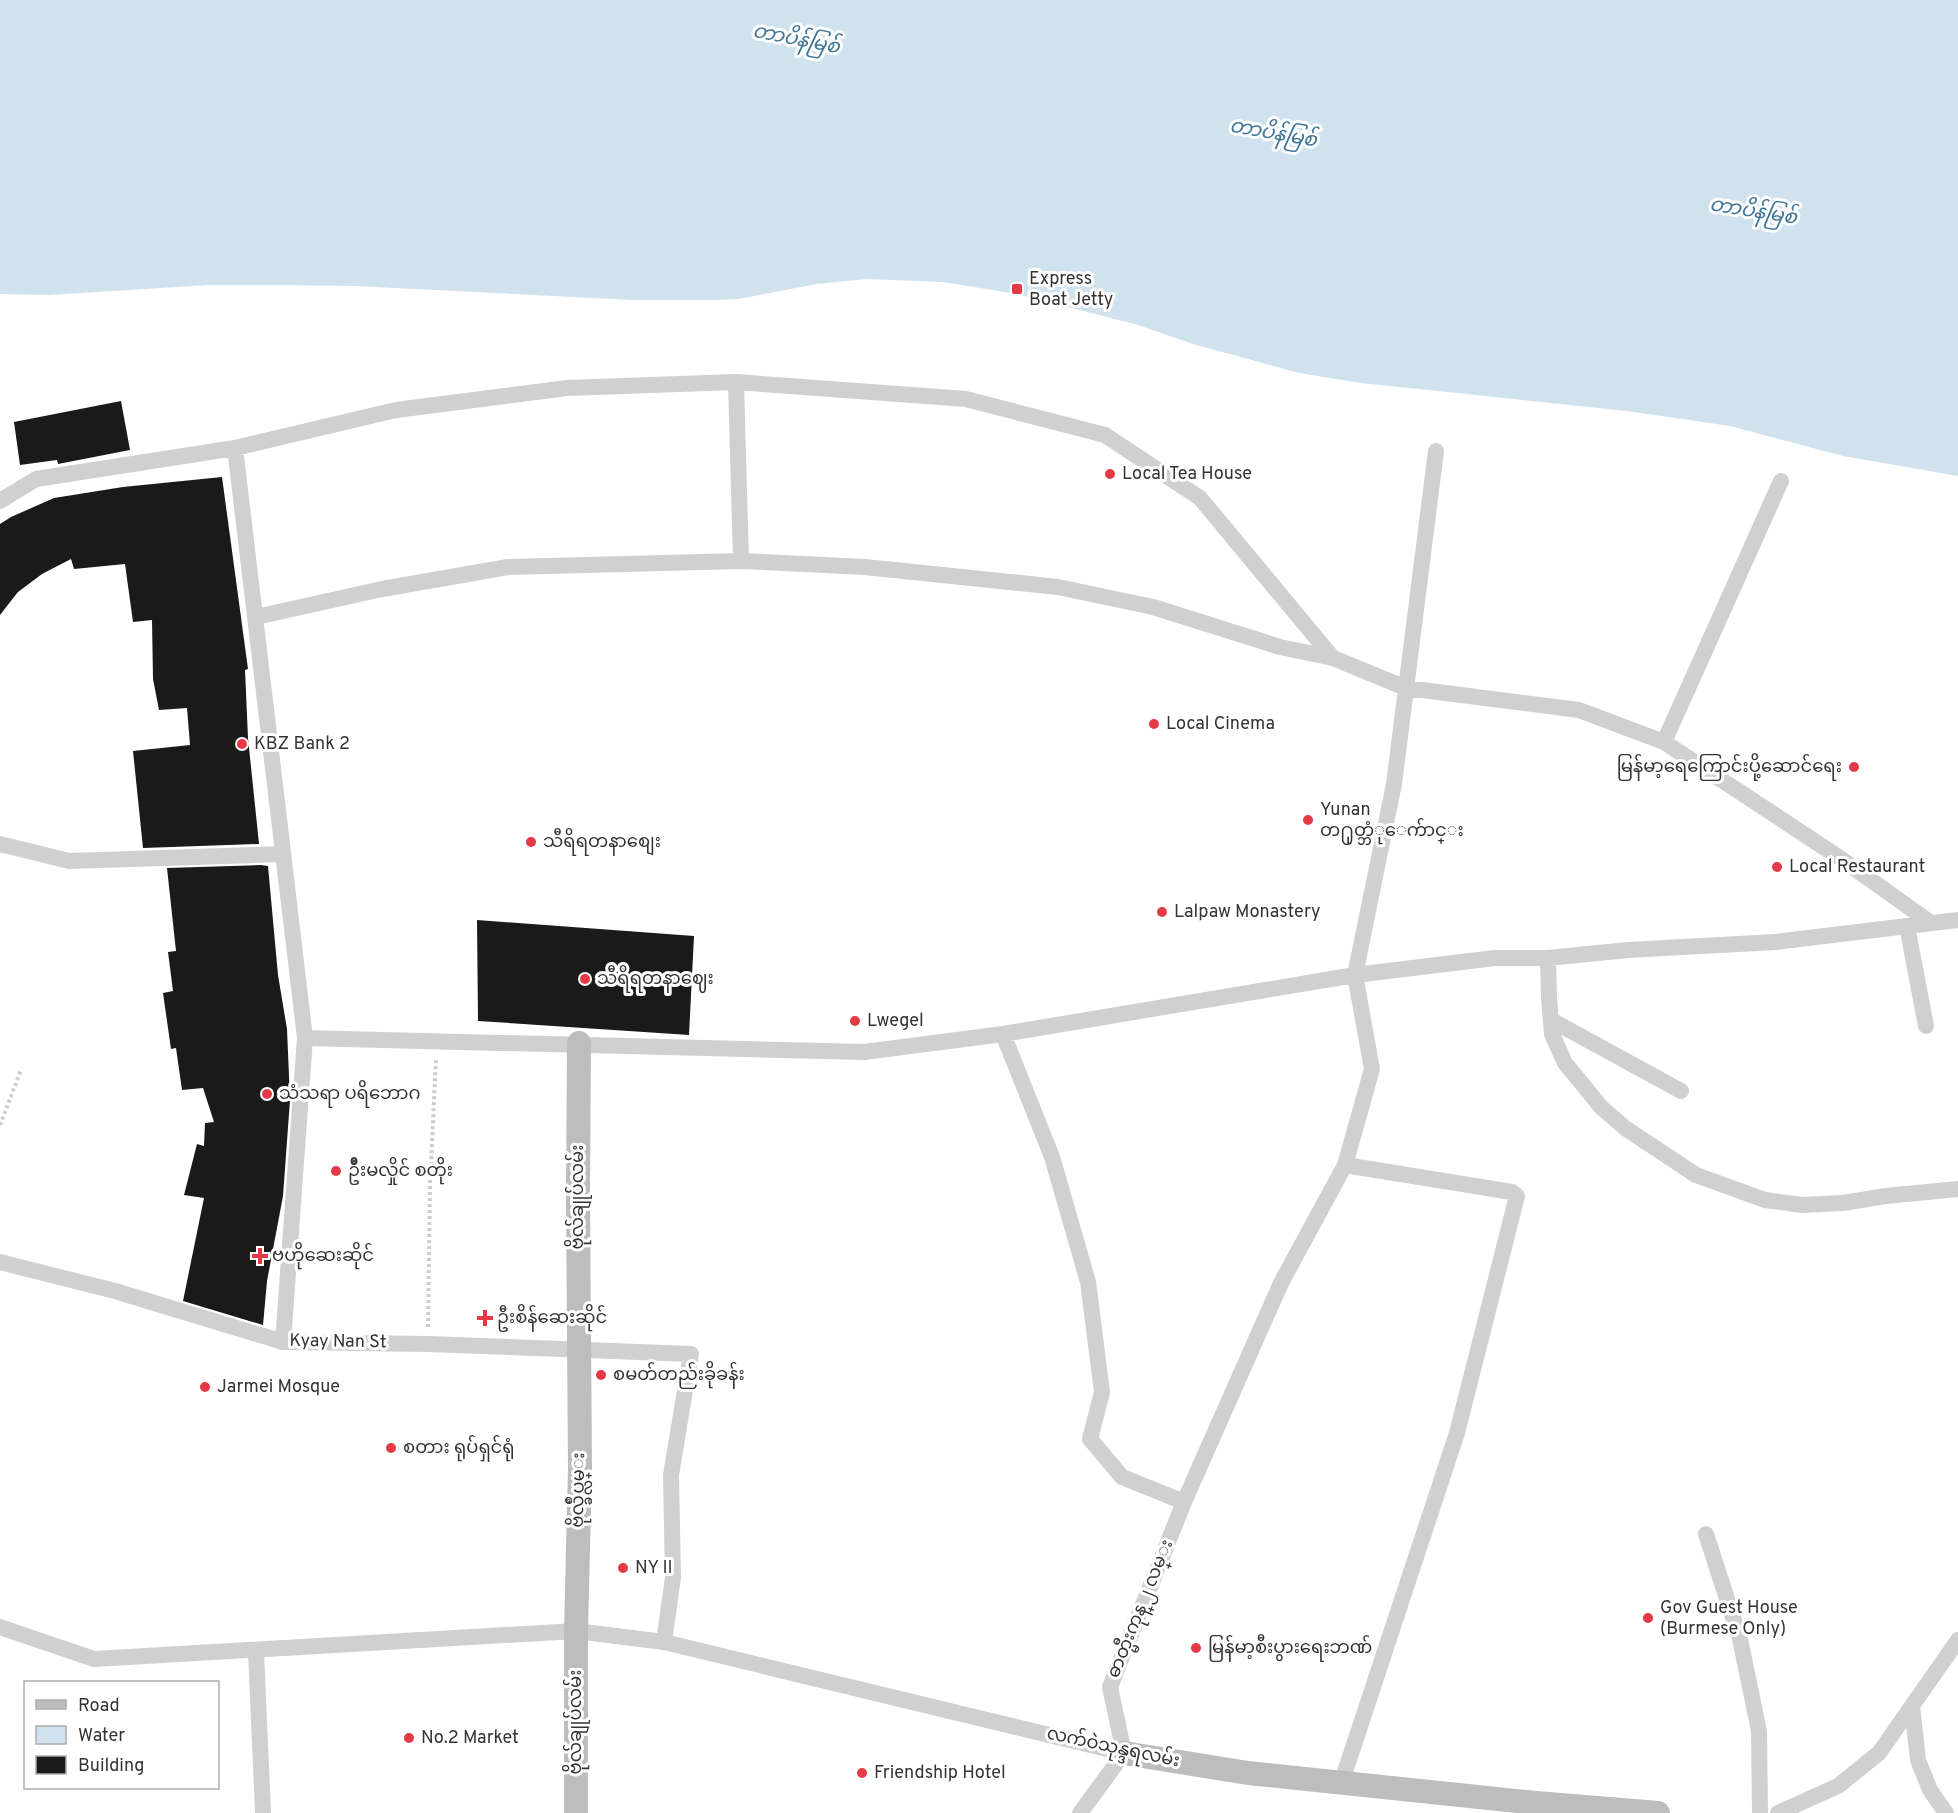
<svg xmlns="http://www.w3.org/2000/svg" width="1958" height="1813" font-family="Overpass,'Noto Sans Myanmar',sans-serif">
  <rect width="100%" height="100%" fill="#fff"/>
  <path fill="#cfe2ee" d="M0 0H1958V476L1843 456 1730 426 1627 411 1361 383 1299 373 1193 344 1138 325 1017 294 943 282 867 279 816 284 739 299 715 300H632L354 286 278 285H208L49 295 0 294Z"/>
  <path fill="#1a1a1a" d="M121 401 130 450 58 464 57 460 20 465 14 422Z
    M222 477 248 669 245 670 248 738 259 844 143 848 133 751 190 745 187 708 159 710 153 679 152 620 133 622 125 564 74 569 71 559 42 574 18 592 0 615V524L11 517 54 498 123 487Z
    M261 865 268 866 278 975 287 1029 290 1100 283 1196 267 1281 263 1325 183 1301 204 1198 184 1195 197 1144 204 1146 205 1123 214 1122 203 1088 182 1090 176 1048 171 1049 163 993 173 991 168 952 176 951 167 868Z
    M477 920 694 936 689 1035 478 1021Z"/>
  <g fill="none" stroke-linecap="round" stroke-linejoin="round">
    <path stroke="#cdcdcd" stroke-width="4" stroke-dasharray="3 3" stroke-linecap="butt" d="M0 1125 21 1070
      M428 1327 430 1185 436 1058"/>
    <path stroke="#d0d0d0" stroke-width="16" d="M736 382 741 561
      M0 501 36 479 235 448
      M256 617 382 589 508 567 741 561 865 567 1058 587 1153 607 1280 647 1333 658
      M1664 742 1781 481
      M0 844 69 861 283 854
      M1907 926 1926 1026
      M1548 958 1549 998 1552 1034 1565 1063 1601 1107 1625 1128 1696 1175 1765 1200 1802 1205 1843 1203 1886 1196 1958 1189
      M1551 1020 1681 1091
      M1003 1034 1052 1157 1088 1282 1102 1392 1090 1439 1122 1477 1184 1502
      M305 1038 864 1052 1003 1034 1355 975 1445 964 1495 958H1548L1628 950 1775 942 1958 920
      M0 1262 115 1291 283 1342 428 1344 691 1354 671 1475 673 1577 664 1642
      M283 1342 305 1038 235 448 396 410 567 388 736 382 966 399 1105 435 1200 498 1333 658 1406 688 1579 710 1664 742 1840 858 1931 923
      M1706 1534 1740 1639 1759 1731 1760 1813
      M0 1627 94 1659 576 1631 664 1642 1124 1753
      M256 1651 263 1813
      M1912 1706 1918 1760 1930 1790 1946 1813
      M1124 1753 1110 1687 1184 1502 1281 1283 1345 1165 1372 1069 1355 975 1394 784 1436 451
      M1342 1781 1457 1433 1517 1196 1512 1192 1345 1165
      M1080 1813 1124 1753
      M1778 1813 1838 1786 1879 1753 1958 1640"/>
    <path stroke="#bdbdbd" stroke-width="24" d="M1124 1753 1248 1773 1536 1803 1658 1813
      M576 1813V1631L580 1468 578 1199 579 1043"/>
  </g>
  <g fill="#e63946" stroke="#fff" stroke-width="2">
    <rect x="1011" y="283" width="12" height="12" rx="3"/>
    <circle cx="1110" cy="474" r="6"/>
    <circle cx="1154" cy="724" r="6"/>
    <circle cx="242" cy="744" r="6"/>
    <circle cx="1854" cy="767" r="6"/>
    <circle cx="1308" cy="820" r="6"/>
    <circle cx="531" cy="842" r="6"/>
    <circle cx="1777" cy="867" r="6"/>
    <circle cx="1162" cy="912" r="6"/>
    <circle cx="585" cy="979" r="6"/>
    <circle cx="855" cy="1021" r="6"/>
    <circle cx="267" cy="1094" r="6"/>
    <circle cx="336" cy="1171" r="6"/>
    <path d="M257 1247h6v6h6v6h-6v6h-6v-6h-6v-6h6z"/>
    <path d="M482 1309h6v6h6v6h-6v6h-6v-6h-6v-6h6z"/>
    <circle cx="601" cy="1375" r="6"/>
    <circle cx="205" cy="1387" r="6"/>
    <circle cx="391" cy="1448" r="6"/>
    <circle cx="623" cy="1568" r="6"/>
    <circle cx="1648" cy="1618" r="6"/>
    <circle cx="1196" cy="1648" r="6"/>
    <circle cx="409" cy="1738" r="6"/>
    <circle cx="862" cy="1773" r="6"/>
  </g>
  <g text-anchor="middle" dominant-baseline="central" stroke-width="6" stroke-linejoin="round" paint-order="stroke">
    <g font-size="18" fill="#333" stroke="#fff" text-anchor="start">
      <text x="1029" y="279">Express<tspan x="1029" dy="21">Boat Jetty</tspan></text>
      <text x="1122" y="474">Local Tea House</text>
      <text x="1166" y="724">Local Cinema</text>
      <text x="254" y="744">KBZ Bank 2</text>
      <text x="1842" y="767" text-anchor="end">မြန်မာ့ရေကြောင်းပို့ဆောင်ရေး</text>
      <text x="1320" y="810">Yunan<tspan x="1320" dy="21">တ႐ုတ္ဘံုေက်ာင္း</tspan></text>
      <text x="543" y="842">သီရိရတနာစျေး</text>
      <text x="1789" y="867">Local Restaurant</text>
      <text x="1174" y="912">Lalpaw Monastery</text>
      <text x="597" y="979">သီရိရတနာဈေး</text>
      <text x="867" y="1021">Lwegel</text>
      <text x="279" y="1094">သံသရာ ပရိဘောဂ</text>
      <text x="348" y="1171">ဦီးမလှိုင် စတိုး</text>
      <text x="272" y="1256">ဗဟိုဆေးဆိုင်</text>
      <text x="497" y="1318">ဦးစိန်ဆေးဆိုင်</text>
      <text x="613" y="1375">စမတ်တည်းခိုခန်း</text>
      <text x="217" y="1387">Jarmei Mosque</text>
      <text x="403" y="1448">စတား ရုပ်ရှင်ရုံ</text>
      <text x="635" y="1568">NY II</text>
      <text x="1660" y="1608">Gov Guest House<tspan x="1660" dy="21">(Burmese Only)</tspan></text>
      <text x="1208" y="1648">မြန်မာ့စီးပွားရေးဘဏ်</text>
      <text x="421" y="1738">No.2 Market</text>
      <text x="874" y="1773">Friendship Hotel</text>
    </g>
    <g font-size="18" fill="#333" stroke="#fff">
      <text transform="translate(578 1197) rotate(-90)">ဗိုလ်ချုပ်လမ်း</text>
      <text transform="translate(338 1342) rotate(1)">Kyay Nan St</text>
      <text transform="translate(579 1490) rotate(-89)">ဗိုလ္ခ်ဳပ္လမ္း</text>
      <text transform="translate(1141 1609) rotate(-68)">ဓာတ္မီးကုန္ ၂ လမ္း</text>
      <text transform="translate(576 1722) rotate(-90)">ဗိုလ်ချုပ်လမ်း</text>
      <text transform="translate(1113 1748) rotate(12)">လက်ဝဲသုန္ဒရလမ်း</text>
    </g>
    <g font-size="20" font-style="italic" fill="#3f7597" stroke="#fff">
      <text transform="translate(796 40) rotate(11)">တာပိန်မြစ်</text>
      <text transform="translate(1273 134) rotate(10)">တာပိန်မြစ်</text>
      <text transform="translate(1753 212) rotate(9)">တာပိန်မြစ်</text>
    </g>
  </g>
  <rect x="24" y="1681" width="195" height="108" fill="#ffffff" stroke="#adadad" stroke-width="1.5"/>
  <rect x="36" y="1700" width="30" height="9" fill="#bdbdbd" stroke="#adadad" stroke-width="1.5"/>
  <text x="78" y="1711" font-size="18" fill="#333333">Road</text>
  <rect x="36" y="1726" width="30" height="18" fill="#cfe2ee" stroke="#adadad" stroke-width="1.5"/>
  <text x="78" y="1741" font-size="18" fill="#333333">Water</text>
  <rect x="36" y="1756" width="30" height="18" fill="#1a1a1a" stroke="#adadad" stroke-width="1.5"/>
  <text x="78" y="1771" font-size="18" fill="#333333">Building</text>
</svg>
